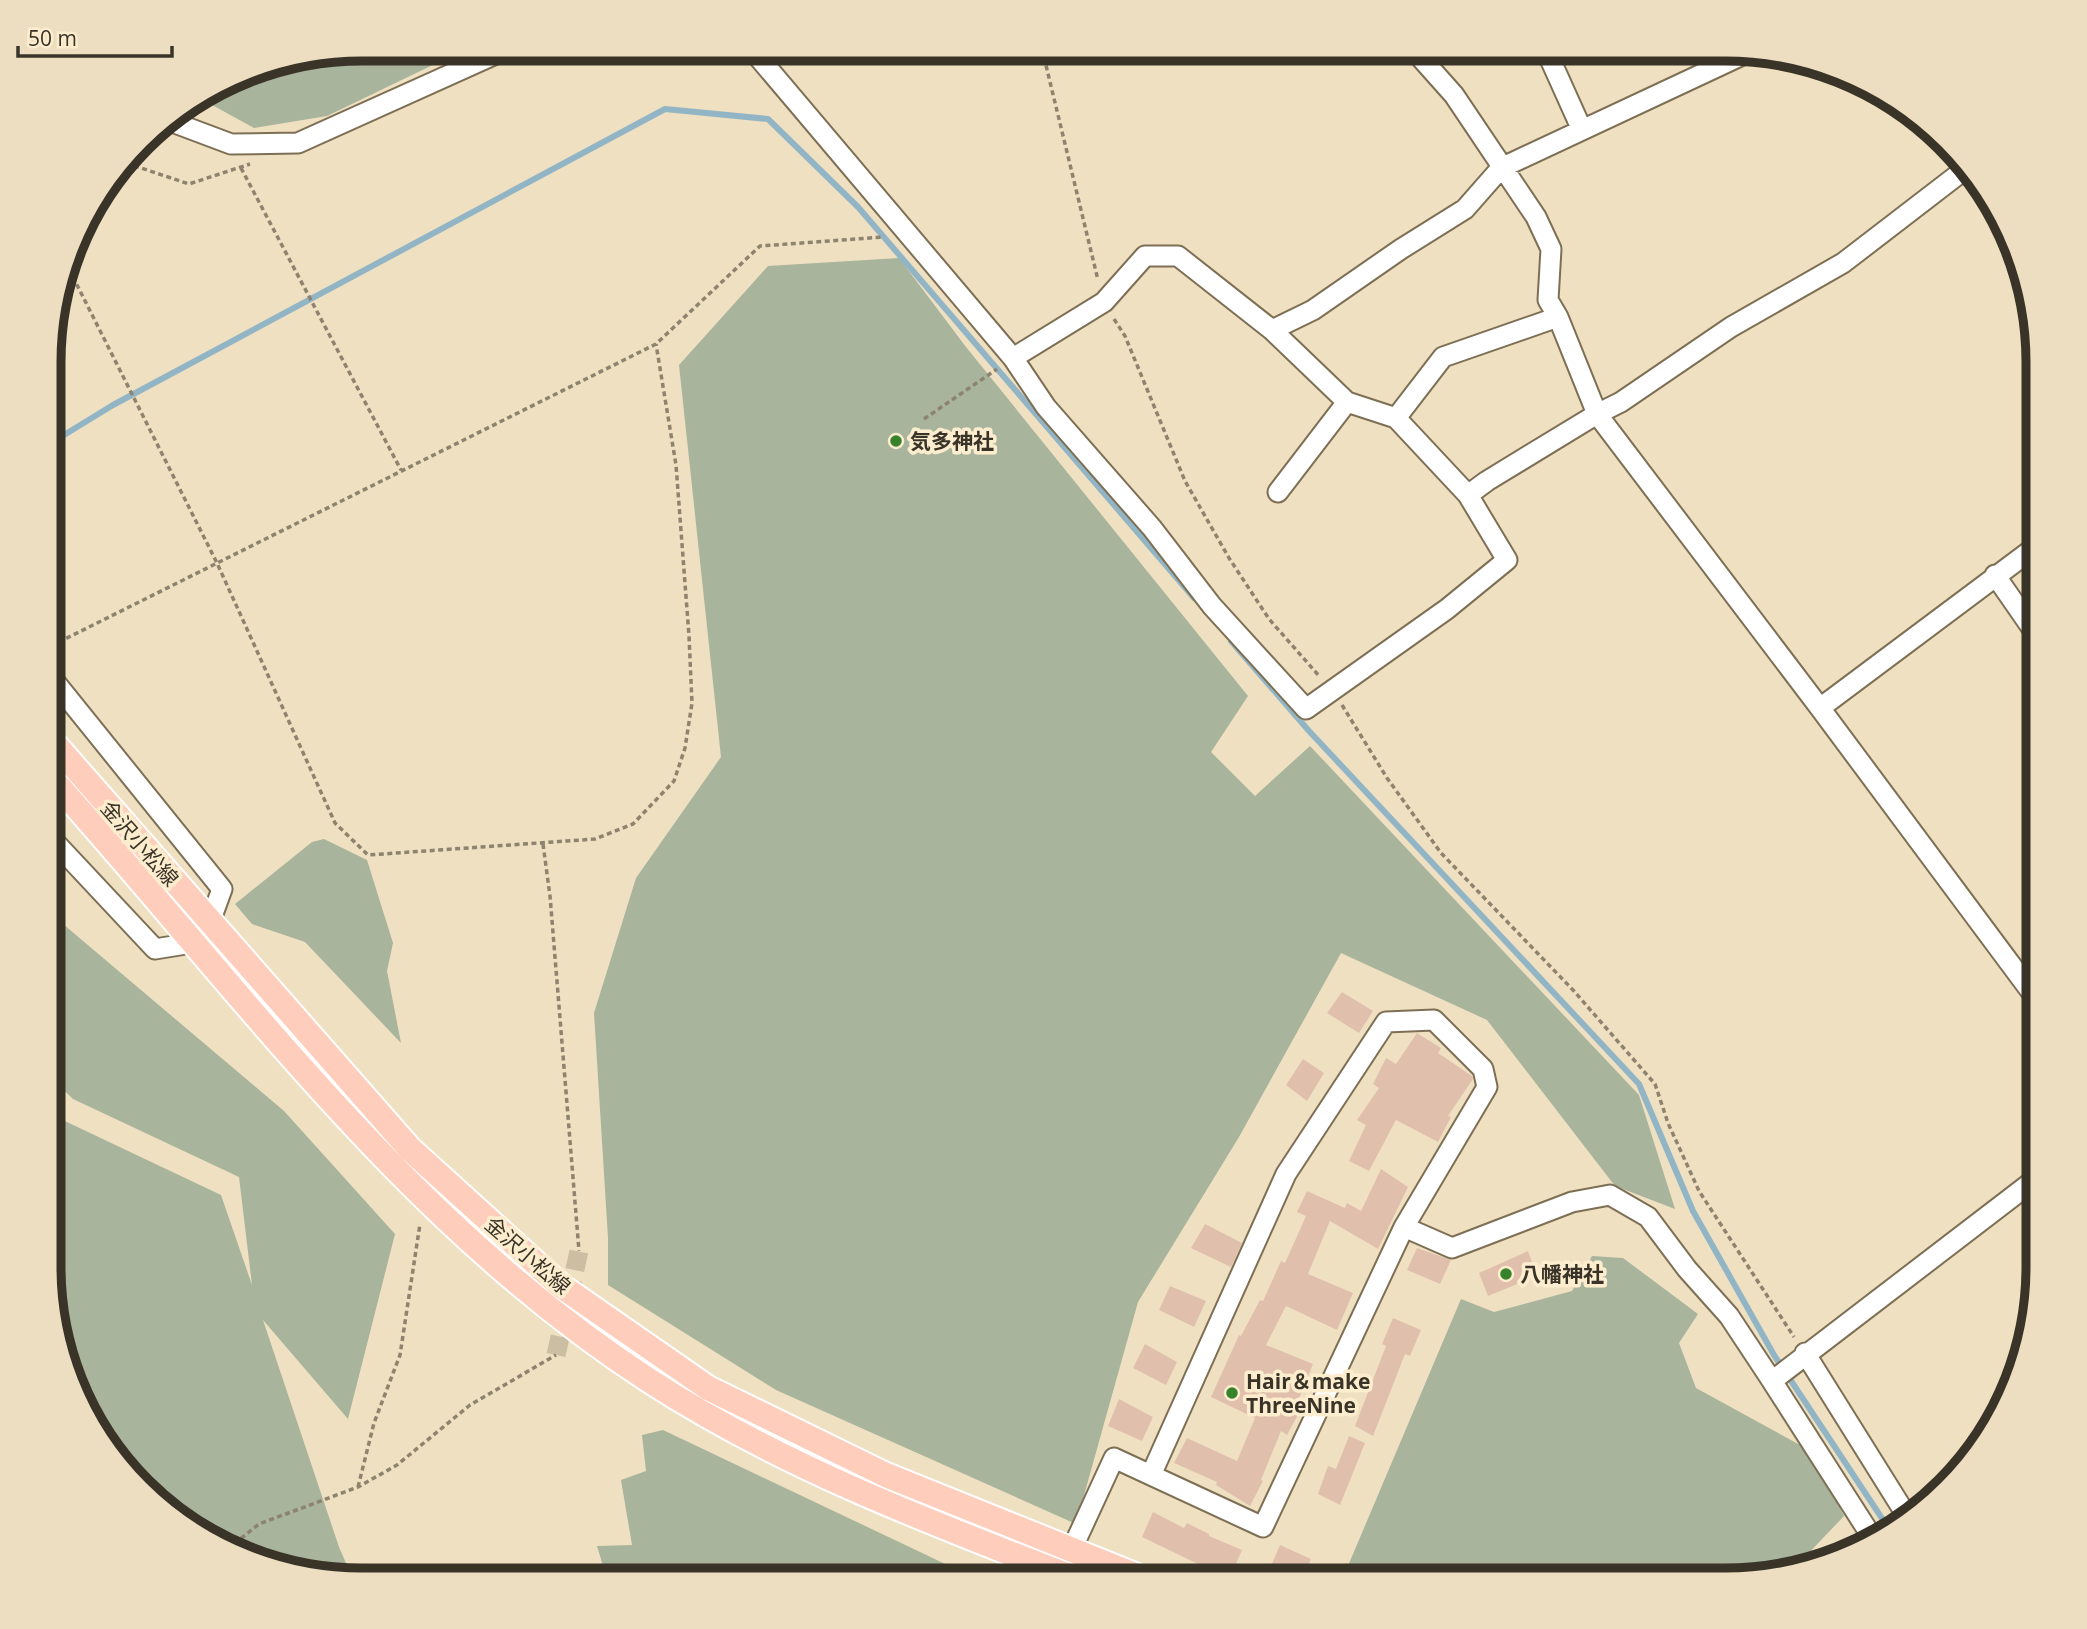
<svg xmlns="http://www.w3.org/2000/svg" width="2087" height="1629" font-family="'Open Sans','Noto Sans JP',sans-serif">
  <rect width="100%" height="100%" fill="#f0e0c2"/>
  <path fill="#a8b49b" d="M363 49H466L327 116 254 128 203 100 261 66Z
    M899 258 966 347 1248 696 1211 752 1255 796 1310 746 1639 1095 1675 1209 1615 1186 1487 1020 1341 953 1239 1137 1138 1302 1076 1524 776 1390 608 1285V1238L594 1013 636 878 721 757 679 365 768 266Z
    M324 839 367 860 393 943 387 971 401 1043 305 942 252 924 235 904 312 842Z
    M50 913 284 1111 395 1234 348 1419 263 1320 339 1547 353 1579H342L242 1556 156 1502 81 1405 50 1287V1114L221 1195 252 1285 239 1177 73 1099 50 1077Z
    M1592 1256 1623 1258 1698 1314 1679 1343 1696 1388 1811 1451 1844 1516 1804 1558 1692 1580H1342L1461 1299 1494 1312 1572 1291Z
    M663 1430 979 1580 607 1579 597 1546 632 1545 621 1480 646 1471 642 1435Z"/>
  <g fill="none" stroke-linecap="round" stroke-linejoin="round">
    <path stroke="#92b5c5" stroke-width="6" d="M51 443 113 405 665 109 768 119 858 207 1194 598
      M1231 641 1309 731 1639 1084 1693 1211 1774 1355 1887 1526"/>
  </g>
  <path fill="#e0c0ad" d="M1342 992 1373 1011 1359 1033 1327 1013Z
    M1417 1033 1441 1048 1438 1053 1472 1076 1473 1079 1448 1116 1451 1117 1438 1142 1396 1120 1369 1171 1349 1161 1366 1125 1357 1120 1379 1088 1373 1084 1386 1058 1396 1064Z
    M1303 1059 1324 1073 1307 1101 1286 1085Z
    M1381 1169 1408 1187 1378 1249 1330 1221 1308 1274 1353 1293 1337 1330 1286 1306 1266 1345 1313 1364 1295 1408 1300 1411 1287 1435 1281 1431 1261 1480 1263 1481 1250 1506 1216 1485 1217 1482 1174 1463 1187 1438 1237 1461 1255 1418 1211 1397 1239 1335 1241 1336 1260 1300 1263 1301 1281 1261 1285 1263 1306 1216 1297 1212 1307 1191 1345 1208 1347 1203 1361 1211Z
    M1205 1224 1242 1243 1231 1267 1191 1248Z
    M1417 1248 1451 1260 1440 1284 1407 1270Z
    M1528 1251 1537 1276 1488 1296 1479 1273Z
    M1170 1286 1206 1301 1194 1327 1159 1310Z
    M1393 1318 1421 1330 1410 1356 1405 1354 1373 1436 1355 1426 1386 1346 1382 1344Z
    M1145 1344 1177 1362 1166 1385 1133 1368Z
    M1119 1399 1153 1417 1142 1441 1108 1426Z
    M1349 1436 1365 1443 1340 1505 1318 1494 1328 1466 1336 1469Z
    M1153 1512 1184 1528 1187 1523 1209 1534V1536L1242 1550 1229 1580 1201 1568 1202 1566 1142 1537Z
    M1280 1545 1311 1559 1302 1580H1283L1268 1573Z"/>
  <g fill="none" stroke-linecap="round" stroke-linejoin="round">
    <path stroke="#ccbea3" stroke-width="19" stroke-dasharray="19 10" stroke-linecap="butt" d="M556 1355 579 1251"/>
    <defs>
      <path id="minor" d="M755 49 760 59 1013 358 1046 407 1152 528 1212 606 1306 709 1447 609 1507 560 1468 495 1487 481 1597 414 1621 402 1731 327 1843 263 1964 170
        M1413 49 1454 95 1536 217 1551 249 1548 300 1558 317 1597 414 1820 708 2038 1001
        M1546 50 1582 130
        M170 119 175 123 231 144 298 143 507 49
        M1272 330 1347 402 1396 418 1468 495
        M1013 358 1104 302 1145 256H1178L1272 330 1313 310 1401 249 1465 209 1501 168 1751 51
        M1396 418 1443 357 1558 317
        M1278 492 1347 402
        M1995 575 2038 637
        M51 677 222 889 210 922
        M1820 708 2038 545
        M51 838 155 949 192 943
        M1404 1227 1452 1248 1572 1202 1610 1195 1648 1217 1687 1269 1729 1316 1772 1381 2037 1178
        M1805 1353 1905 1513
        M1772 1381 1872 1537
        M1072 1549 1114 1458 1263 1527 1404 1227 1487 1087 1483 1069 1434 1020 1386 1022 1286 1174 1151 1475"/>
      <path id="major" d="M51 740 410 1149 561 1286 708 1388 886 1475 1147 1580
        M51 778C242 991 406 1223 650 1381 783 1467 932 1523 1079 1580"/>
    </defs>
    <use href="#minor" stroke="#7d6f54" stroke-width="23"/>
    <use href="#major" stroke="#fff" stroke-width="28"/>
    <path stroke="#8d836f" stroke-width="3.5" stroke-dasharray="5 3.5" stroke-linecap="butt" d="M1042 49 1098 280
      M126 163 189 184 250 164
      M241 168 401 470
      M69 269 217 563 335 823 368 855 595 839 633 824 674 781 685 748 692 703 689 636 676 465 656 344
      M1114 319 1125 336 1185 481 1229 558 1269 619 1320 677
      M924 419 997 369
      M51 646 656 344 760 246 884 237
      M1342 705 1387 778 1441 853 1573 990 1655 1084 1668 1123 1699 1191 1794 1337
      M543 844 550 896 579 1251
      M358 1487 374 1423 400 1355 420 1224
      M216 1540H239L259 1524 358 1487 397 1465 470 1405 556 1355"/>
    <use href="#minor" stroke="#fff" stroke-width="19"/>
    <use href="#major" stroke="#ffcdbb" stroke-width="24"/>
  </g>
  <g fill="#37832b" stroke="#fdedcf" stroke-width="2.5">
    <circle cx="896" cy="441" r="7"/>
    <circle cx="1506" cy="1274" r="7"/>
    <circle cx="1232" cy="1393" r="7"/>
  </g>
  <g text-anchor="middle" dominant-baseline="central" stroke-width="7" stroke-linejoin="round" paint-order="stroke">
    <g font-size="21" font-weight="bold" fill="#3a3428" stroke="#fdedcf" text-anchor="start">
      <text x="910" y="441">気多神社</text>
      <text x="1520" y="1274">八幡神社</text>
      <text x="1246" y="1381">Hair＆make<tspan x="1246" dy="24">ThreeNine</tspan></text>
    </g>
    <g font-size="21" fill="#3a3428" stroke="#fdedcf">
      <text transform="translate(140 843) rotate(49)">金沢小松線</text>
      <text transform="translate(528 1255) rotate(41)">金沢小松線</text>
    </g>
  </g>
  <path d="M0 0H2087V1629H0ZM362 61H1725A301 301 0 0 1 2026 362V1267A301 301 0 0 1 1725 1568H362A301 301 0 0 1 61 1267V362A301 301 0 0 1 362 61Z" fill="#eddec2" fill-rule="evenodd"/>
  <path fill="none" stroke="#3a3428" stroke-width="9" d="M362 61H1725A301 301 0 0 1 2026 362V1267A301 301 0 0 1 1725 1568H362A301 301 0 0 1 61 1267V362A301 301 0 0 1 362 61Z"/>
  <path d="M18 46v10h154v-10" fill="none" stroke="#3a3428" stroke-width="3.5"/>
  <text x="28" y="46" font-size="21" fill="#3a3428" stroke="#fdedcf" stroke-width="5" paint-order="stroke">50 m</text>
</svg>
